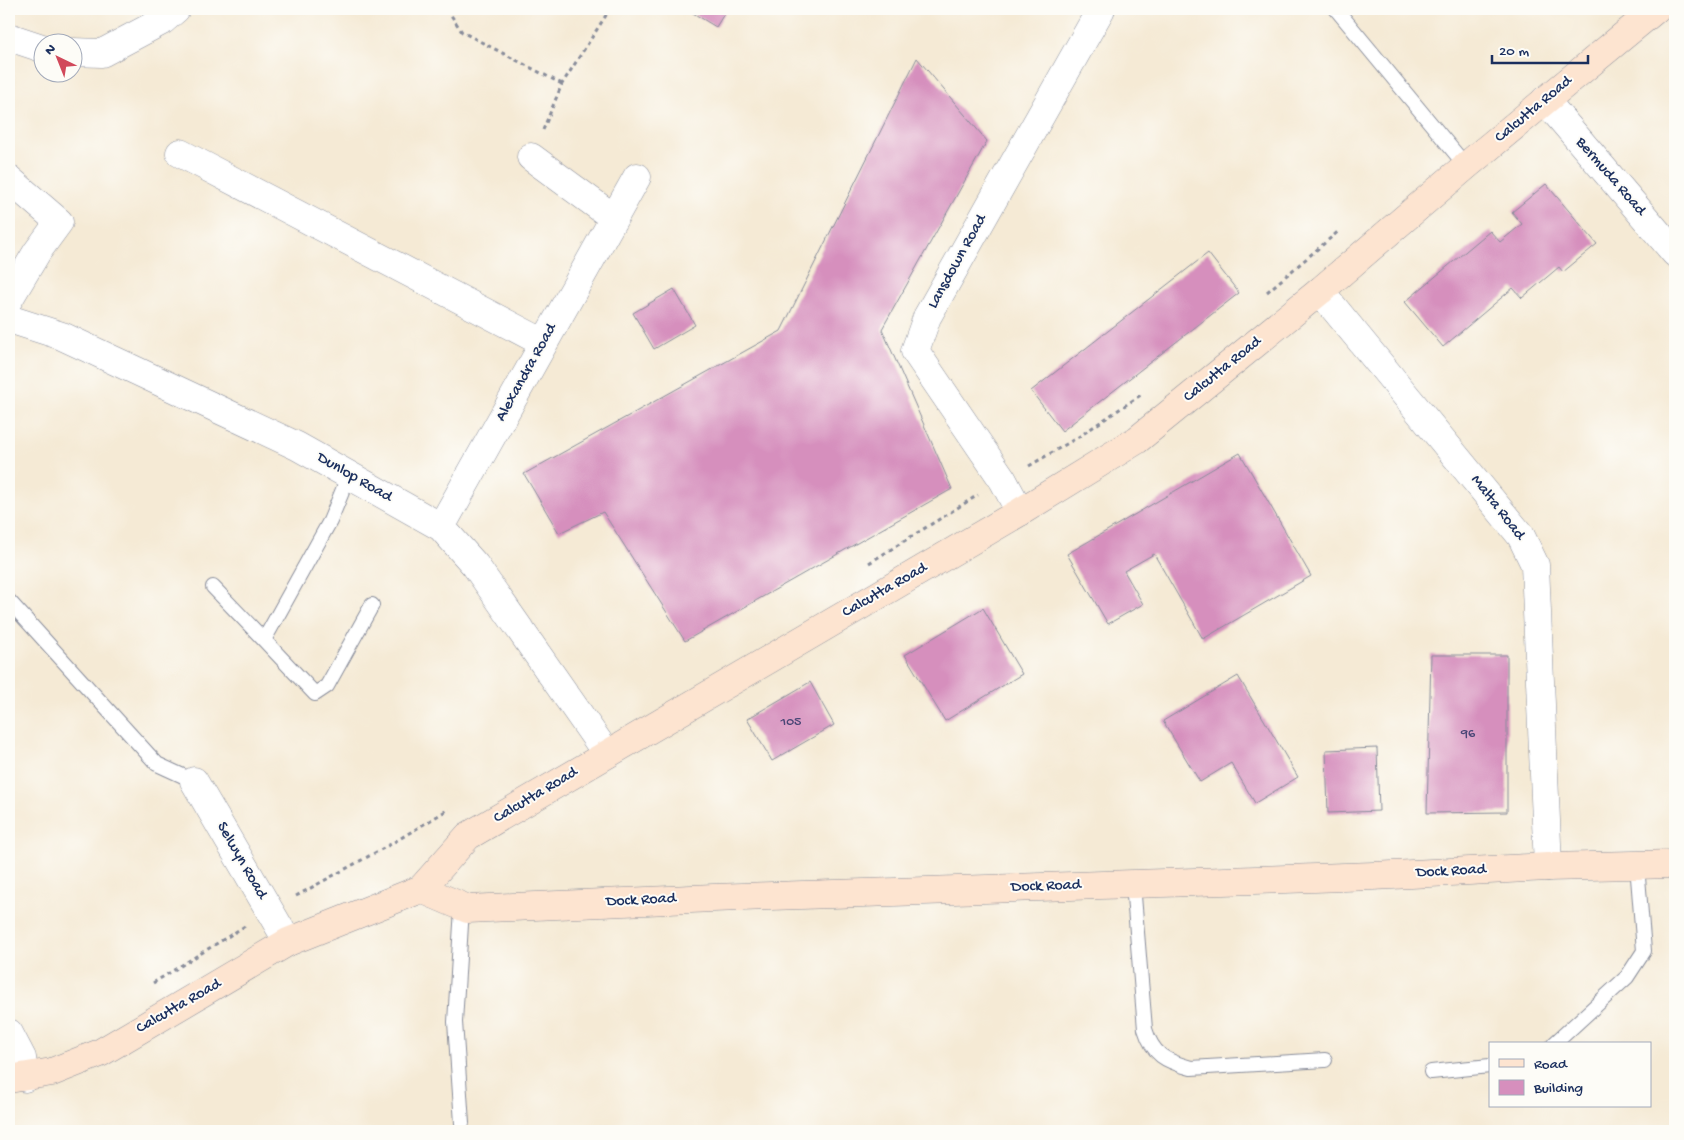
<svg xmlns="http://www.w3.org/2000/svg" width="1684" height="1140" font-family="'Gochi Hand',sans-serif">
  <rect width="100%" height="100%" fill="#fdfcf7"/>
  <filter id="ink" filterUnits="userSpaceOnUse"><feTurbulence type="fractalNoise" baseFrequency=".02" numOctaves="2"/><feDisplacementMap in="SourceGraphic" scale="10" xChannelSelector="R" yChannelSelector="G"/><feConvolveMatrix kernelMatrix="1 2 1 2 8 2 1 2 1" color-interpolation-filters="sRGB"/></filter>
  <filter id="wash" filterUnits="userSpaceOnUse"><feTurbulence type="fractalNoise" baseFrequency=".0096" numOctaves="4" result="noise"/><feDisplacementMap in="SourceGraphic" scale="20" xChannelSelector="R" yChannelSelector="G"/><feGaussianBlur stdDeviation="1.12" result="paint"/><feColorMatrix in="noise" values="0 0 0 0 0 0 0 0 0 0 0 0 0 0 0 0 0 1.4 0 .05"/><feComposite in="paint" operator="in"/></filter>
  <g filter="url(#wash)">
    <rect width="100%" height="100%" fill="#f5ead5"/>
    <g id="blocks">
      <path fill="#d68fbd" d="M689 9H727L716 27 688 10Z
        M917 58 987 141 882 329 952 489 685 641 603 512 559 533 524 474 781 331Z
        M1546 184 1597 244 1563 272 1559 267 1522 298 1513 288 1443 347 1405 302 1490 231 1500 242 1522 224 1512 212Z
        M1208 253 1239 293 1062 431 1031 391Z
        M674 289 695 325 654 349 633 313Z
        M1240 453 1311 576 1203 639 1154 554 1124 571 1143 604 1108 624 1067 554Z
        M983 608 1022 674 945 721 905 655Z
        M1431 655H1507V812L1427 813Z
        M1238 676 1298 777 1255 803 1231 763 1200 782 1163 721Z
        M810 682 834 725 772 761 747 719Z
        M1377 748 1379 811 1328 813 1326 750Z"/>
    </g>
  </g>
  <g filter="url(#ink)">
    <use href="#blocks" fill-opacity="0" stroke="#888c9a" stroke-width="1"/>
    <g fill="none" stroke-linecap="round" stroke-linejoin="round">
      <defs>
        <path id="lane" d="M1336 9 1466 166
          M349 475 330 521 264 640 315 694 327 686 372 605
          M213 587 264 640
          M9 601 157 764 194 781
          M1133 884 1145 1029C1153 1055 1165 1061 1191 1068L1325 1060
          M462 908 455 1022 462 1123
          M1554 1044 1627 977 1644 951 1637 865
          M1431 1072 1490 1066"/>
        <path id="street" d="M9 37 42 48
          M72 52 102 53 162 21 176 9
          M1545 100 1675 253
          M180 153 544 343
          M531 157 614 218
          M9 179 59 222 37 252 9 299
          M1320 291 1521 536 1535 565 1548 867
          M9 319 62 336 297 446 441 527 475 565 607 754
          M1020 512 1003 480 915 351 927 317 1101 9
          M441 527 637 177
          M194 781 288 942
          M9 1033 22 1058 25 1078"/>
        <path id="secondary" d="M421 889 468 909 713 898 1373 876 1548 867 1675 864
          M9 1079 52 1072 100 1053 288 942 421 889 468 836 1020 512 1137 440 1320 291 1466 166 1656 9"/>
      </defs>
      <use href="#lane" stroke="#888c9a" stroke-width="16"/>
      <use href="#street" stroke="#888c9a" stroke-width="29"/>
      <use href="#secondary" stroke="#888c9a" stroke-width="29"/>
      <path stroke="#888c9a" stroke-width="3" stroke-dasharray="4 4" stroke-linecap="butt" d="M447 9 462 32 562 84
        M543 130 562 84 610 9
        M1267 292 1340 230
        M1029 466 1080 436 1142 394
        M869 563 978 495
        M296 896 391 844 449 809
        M153 983 245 926"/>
      <use href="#lane" stroke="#fff" stroke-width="14"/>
      <use href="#street" stroke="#fff" stroke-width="28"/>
      <use href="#secondary" stroke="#fde4d0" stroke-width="28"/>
    </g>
  </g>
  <g text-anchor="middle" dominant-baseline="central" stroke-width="4" stroke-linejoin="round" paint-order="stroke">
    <g font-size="14" fill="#4a4776">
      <text x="791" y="722">105</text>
      <text x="1468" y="734">96</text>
    </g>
    <g font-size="16" fill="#1b2f5e" stroke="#fdfcf7">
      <text transform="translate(1534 110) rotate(-40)">Calcutta Road</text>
      <text transform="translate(1610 177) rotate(49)">Bermuda Road</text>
      <text transform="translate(958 262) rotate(-61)">Lansdown Road</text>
      <text transform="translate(1223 370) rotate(-39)">Calcutta Road</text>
      <text transform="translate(527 373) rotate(-61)">Alexandra Road</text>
      <text transform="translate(354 478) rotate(30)">Dunlop Road</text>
      <text transform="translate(1497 508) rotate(52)">Malta Road</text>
      <text transform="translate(885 591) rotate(-30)">Calcutta Road</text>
      <text transform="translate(536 796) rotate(-31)">Calcutta Road</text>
      <text transform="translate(241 861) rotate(60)">Selwyn Road</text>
      <text transform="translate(1451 872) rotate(-3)">Dock Road</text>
      <text transform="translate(1046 887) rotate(-2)">Dock Road</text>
      <text transform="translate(641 901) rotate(-3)">Dock Road</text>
      <text transform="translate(179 1007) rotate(-30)">Calcutta Road</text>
    </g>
  </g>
  <rect width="1684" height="1140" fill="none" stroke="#fdfcf7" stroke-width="30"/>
  <rect x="1489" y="1042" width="162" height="65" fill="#fdfcf7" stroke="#a3aaba"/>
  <rect x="1499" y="1059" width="25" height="8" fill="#fde4d0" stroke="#a3aaba"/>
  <text x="1534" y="1068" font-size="15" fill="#1b2f5e">Road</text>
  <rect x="1499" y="1080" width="25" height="15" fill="#d68fbd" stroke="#a3aaba"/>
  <text x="1534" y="1092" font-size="15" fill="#1b2f5e">Building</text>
  <g transform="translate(58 58) rotate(317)"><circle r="24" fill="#fdfcf7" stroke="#a3aaba"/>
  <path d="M0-4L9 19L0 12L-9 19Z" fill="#d1495b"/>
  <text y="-8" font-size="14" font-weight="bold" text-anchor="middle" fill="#1b2f5e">N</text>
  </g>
  <path d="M1492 55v8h96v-8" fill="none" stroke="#1b2f5e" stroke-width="2.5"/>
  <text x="1499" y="55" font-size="15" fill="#1b2f5e" stroke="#fdfcf7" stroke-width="4" paint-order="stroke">20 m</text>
</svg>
